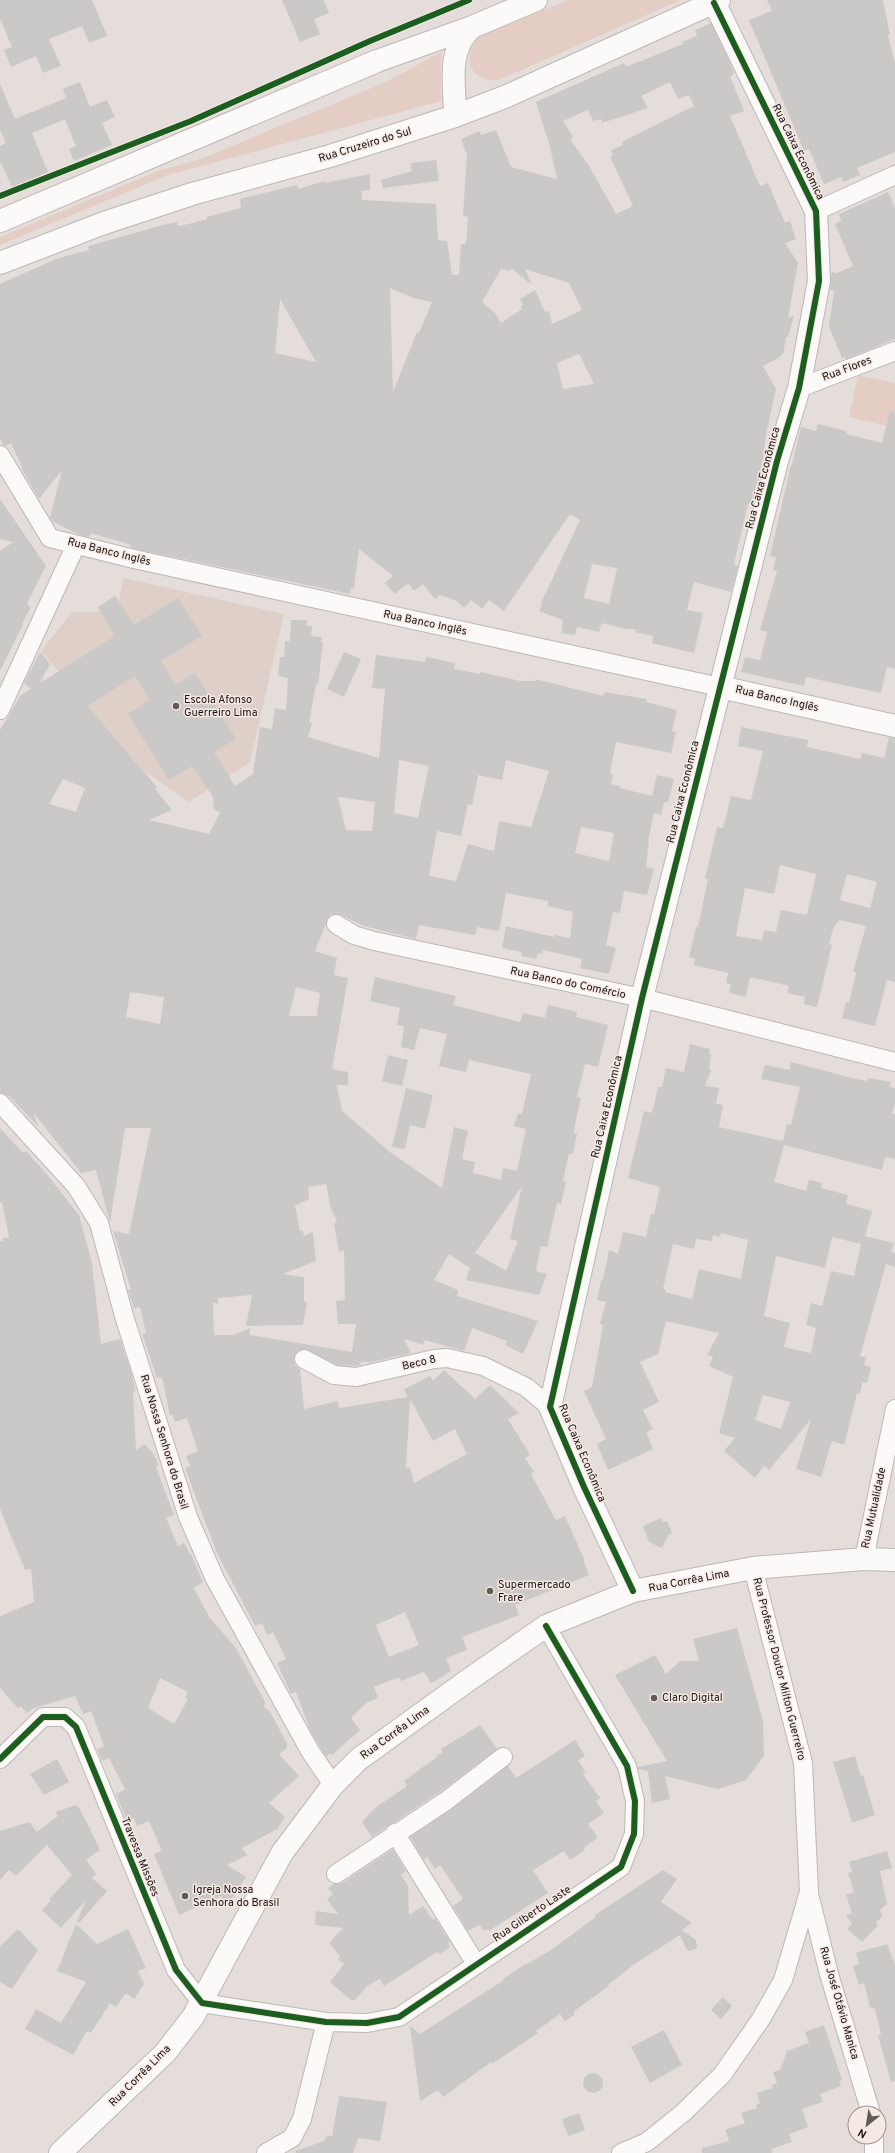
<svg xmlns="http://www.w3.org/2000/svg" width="895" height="2153" font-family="Overpass,sans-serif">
  <rect width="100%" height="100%" fill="#e5ddda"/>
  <path fill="#dfcfc9" d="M124 578 284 614 250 762 189 802 144 771 41 651 72 612H100L98 607 115 596 119 601Z"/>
  <path fill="#e4cdc4" d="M568 0H681L499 80C469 81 461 59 479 37Z
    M441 52V101L168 175 0 245V237L158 171 203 158 386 82Z
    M858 375 895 383V428L849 417Z"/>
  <path fill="#cac9c7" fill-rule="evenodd" d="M0 0H92L107 36 89 43 82 26 49 39 61 66 43 73 36 56 11 67 4 50 12 47 0 19Z
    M282 0H324L329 13 314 19 320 34 300 42Z
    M767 0H883L890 35H888L895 64V152L857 168 860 175 843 182 841 177 824 184 809 149 804 151 749 20 772 11Z
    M711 23 729 60 734 74 730 76 744 111 730 116 760 186 768 183 785 223 790 221 796 239 785 243 798 263 788 318 794 315 788 337H786L783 354 777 359 763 366 776 389 766 434 763 460 751 504H748L734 564 738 566 731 592 694 582 687 610 703 613 694 653 652 643 653 636 635 632 636 629H625L602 623 599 632 577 627 575 635 562 633 563 620 539 611 542 604 541 603 580 520 570 514 504 611 489 600 482 609 471 600 464 608 457 601 440 595 435 599 423 584 414 591 408 583 395 594 385 583 393 576 359 549 354 588H351L350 594 136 549 130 547 131 545 91 533 89 537 80 535 52 521 50 518 62 470 39 499 21 468 22 467 11 443 4 446 0 439V284L56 259 89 250 88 246 163 225 177 222 178 226 193 223 207 219V217L241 208 240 199 297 185 298 189 325 181V183L370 174V190L362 191V200L436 204 438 240 447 241 452 275H459L461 244H466L468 217 463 216 467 155 461 139 480 131 481 135 496 130 511 167 557 179 550 147 536 102 624 63 626 67 683 44 682 42 697 36 695 30ZM670 82 678 99 689 95 694 106 622 142 623 145 611 150 613 155 610 157 633 206 616 214 589 166 570 139 573 137 563 121 588 110 593 121 601 119 602 123 648 108 641 96ZM501 269 509 271 512 269 532 285 525 269 569 283 582 310 552 324 549 311 545 312 535 290 520 299 523 305 521 306 522 309 501 323 495 313 482 302ZM390 288 414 298 432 302 419 333 417 332 393 392ZM280 299 316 362 275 353ZM579 354 594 384 563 389 557 363ZM592 564 617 568 609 604 584 598Z
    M80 82 90 107 107 100 115 117 102 123 112 145 74 161 69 149 76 146 65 119 32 133 48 172 12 187 0 161V146L6 143 0 130V84L15 119 66 98 63 89Z
    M436 160 439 181 383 188 381 180 412 171 411 163Z
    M888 192 895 208V339L846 359 845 357 842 358 829 327 834 290H830L831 276 832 272 837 273 853 266 835 224 841 221 839 214Z
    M890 411 895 412V669L887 667 881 693 806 677 804 686 741 672 745 657 760 660 767 632 760 630 777 571 773 570 776 557 770 556 791 465H792L801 427 816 431 818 424 847 431 846 434 882 443Z
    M0 499 46 566 27 604 31 607 22 624 23 625 0 671V551L13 542 0 539Z
    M115 596 134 625 178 598 202 636 161 661 176 685 195 673 236 739 214 752 235 786 253 774 260 727 272 729 275 708 286 710 288 678 278 676 280 657H284L285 641H290L291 620H307V626H312L311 636 322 637 321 642H323L318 685 316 684 309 723H312L308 737 379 758 385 689 372 688 376 655 425 662 426 657 455 663 454 669 480 674 481 672 520 681H535V679L603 696 604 692 647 699 646 702 677 710 672 731 676 732 671 753 616 742 610 772 613 776 611 784 620 786V788L652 796 657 775 674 779 668 802H664L661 815 654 813 648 841H649L646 867 654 869 647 895 624 891 620 913 613 912 606 945 616 948 609 974 580 968 582 959 543 950 542 954 538 953 536 959 521 956 522 952 502 948 506 926 554 937V935L570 938 573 912 548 906V901L506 893 499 931 477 927 475 935 419 925 416 939 364 926 341 915 330 914 315 951 337 958 334 975 348 978 332 1069 348 1072V1085H337L342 1111 390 1152 442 1188 454 1127 468 1131 462 1159 475 1162 473 1173 501 1180 503 1168 517 1171 526 1129 514 1126 518 1113 522 1114 531 1074 469 1060 466 1072 439 1066 447 1034 420 1028 414 1050 401 1047 404 1026 397 1025 400 1008 370 1001 375 977 456 996 453 1005 520 1022 523 1013 545 1018 548 1005 577 1012 576 1017 608 1025 598 1067 585 1064 577 1097 581 1098 575 1125 574 1133 577 1134 573 1154 569 1153 563 1181 566 1182 561 1204 557 1203 547 1247 541 1246 536 1271 547 1274 539 1295 466 1280 470 1268 449 1254 434 1280 458 1290 457 1296 538 1321 523 1354 505 1345 507 1341 472 1328 464 1351 425 1340 423 1345 404 1339 411 1353 372 1362H361L360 1365 355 1366 337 1365 304 1349 298 1350 294 1359 295 1365 300 1369 304 1409 338 1401 339 1408 408 1397 404 1389 430 1376 433 1381 444 1370 475 1399 490 1385 519 1413 508 1419 530 1455 525 1458 534 1472 531 1474 556 1520 565 1516 584 1559 583 1560 589 1575 515 1605 519 1615 462 1637 467 1650 446 1658 451 1671 437 1680 431 1683 424 1672 401 1681 399 1677 374 1687 378 1698 366 1703 351 1718 360 1730 332 1755 331 1753 326 1757 311 1732 296 1692 291 1694 277 1663 286 1659 273 1632 267 1635 262 1623 255 1626 217 1553 185 1468 190 1466 186 1456 198 1451 187 1418 175 1422 173 1415H170L162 1377 157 1378 142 1334 146 1333 140 1307 134 1308 128 1290 131 1289 113 1231 129 1234 151 1128H125L110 1223 96 1170 81 1173 33 1112 38 1126 9 1096 0 1093V730L21 695 31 689 24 683 40 652 50 664 40 683 115 636 98 607ZM135 676 150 700 128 714 169 780 192 766 213 797 214 809 220 813 209 834 149 820 172 810 155 789 157 787 88 706ZM399 760 429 766 418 818 394 813ZM506 760 549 771 531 827 499 821 494 851 468 844 456 881 429 876 437 831 461 836 468 804 472 805 478 775 502 780ZM63 779 85 788 76 812 49 804ZM338 797 375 802 372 831 346 830ZM581 827 614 833 609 861 575 853ZM296 987 320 993 317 1016H289ZM130 992 164 997 160 1024 126 1017ZM326 1184 331 1208 337 1222 334 1224 339 1252 344 1250 345 1300 336 1301 338 1324H356L352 1352 250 1335V1328L233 1335H214L213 1302 218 1304V1298L252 1295 246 1326 303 1325 307 1302H304V1277L283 1274 316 1261 313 1232 304 1236 303 1231H300L295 1206 309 1199 308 1187ZM522 1186 510 1239 518 1241 506 1271 475 1253ZM410 1399 433 1441 455 1429 467 1454 414 1483 410 1467 406 1468ZM405 1612 419 1645 389 1657 376 1625Z
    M344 652 361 659 344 697 327 689Z
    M741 727 808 740 807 747 860 759 862 753 884 758 889 737 895 738V982L887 980 875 1026 842 1018 846 1002 849 1003 856 973 853 972 866 926 839 920 833 929 829 944 832 945 817 1007 804 1004 805 997 787 993 789 986 785 985 750 977 746 997 729 993 731 984 726 983 728 973 694 965 695 959 689 957 696 927H698L708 879H705L717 827 723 828 731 796 751 800 763 751 738 746ZM780 865 816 874 807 915 781 910 776 932 764 930 762 940 736 936 745 888 774 894ZM847 874 877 882 870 908 840 900Z
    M690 1044 710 1049 709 1054H711L709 1069 711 1070 705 1086 719 1088 716 1104 723 1105 719 1127 783 1141 787 1124 791 1125 800 1087 761 1079 765 1065 790 1070 791 1062 856 1079 867 1081 868 1078 891 1082 889 1087 895 1088V1102L892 1114H895V1159L885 1157 882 1170 784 1145 774 1182 806 1191 809 1180 822 1183 821 1188 848 1195 846 1204 872 1211 865 1236 894 1243 891 1252 895 1253V1267L886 1264 860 1356 866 1357 864 1365 871 1367 867 1383 862 1382 860 1394 857 1393 844 1445 832 1441 821 1477 796 1469 811 1419 769 1470 764 1466 755 1478 724 1451 735 1438 719 1433 733 1377 709 1366 713 1357 707 1355 719 1333 666 1321 658 1354 640 1362 659 1402 643 1410 653 1429 646 1432 653 1449 608 1470 597 1444 606 1439 584 1391 592 1387 603 1325 600 1324 606 1302 597 1300 601 1280H603L609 1250 618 1254 623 1232 646 1237 651 1214H654L660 1187 628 1178 644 1111 652 1113 658 1087H662L666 1068 684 1072ZM721 1233 748 1240 741 1279 699 1269 692 1299 665 1292 666 1290 663 1289 673 1244 694 1249 696 1239 712 1241 713 1235 720 1237ZM832 1237 861 1244 854 1276 831 1271 822 1306 811 1303 806 1325 816 1328 811 1353 784 1347 790 1323 764 1316 776 1256 825 1268ZM763 1395 790 1402 781 1429 755 1420Z
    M388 1055 408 1060 402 1086 382 1081Z
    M406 1088 433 1095 425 1129 410 1125 405 1149 392 1147Z
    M0 1128 23 1153 26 1151 45 1172 79 1215 92 1263 101 1344 120 1339 132 1375 135 1391 133 1392 136 1450 145 1444 156 1458 158 1465 156 1467 174 1515 166 1518 178 1546 184 1543 190 1554H191L203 1582 194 1588 209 1617 236 1648 266 1704 263 1706 271 1713 287 1744V1748L279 1754 299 1776 269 1803 285 1817 277 1829 242 1848 247 1855 227 1865 246 1877 226 1907 221 1896 179 1915 154 1854 162 1851 149 1821 137 1826 134 1818 127 1821 116 1794 125 1789 109 1758 102 1761 97 1749 104 1746 91 1711 83 1714 75 1696 34 1708 27 1713 21 1706 18 1708 0 1688V1616L34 1602 31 1569 25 1570 0 1509V1241H3V1238H9L2 1202 0 1203ZM160 1678 188 1692 185 1698 188 1699 174 1724 148 1708Z
    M661 1518 663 1522 667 1521 672 1533 668 1535 662 1548 649 1542 643 1526Z
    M737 1628 763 1721 764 1756 746 1780 718 1789 665 1776 670 1799 652 1803 648 1771 638 1769V1767L667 1761 615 1675 655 1655 666 1674 680 1661H699L693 1639Z
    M480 1725 497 1749 440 1792 372 1837 362 1822 375 1808 407 1786 404 1781 437 1757 436 1756 443 1752 441 1749Z
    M575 1740 585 1756 578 1760 586 1773 583 1774 600 1798 596 1801 604 1813 588 1824 598 1837 584 1848 585 1850 570 1860 564 1851 533 1870 548 1893 489 1931 488 1929 484 1931 480 1925 468 1931 453 1906 463 1899 440 1865 435 1869 427 1857 424 1860 410 1837 452 1809 508 1766 516 1778Z
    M855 1756 861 1776 863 1775 875 1815 852 1823 833 1762Z
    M57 1759 69 1782 44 1795 30 1774Z
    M76 1805 79 1808 91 1830H90L100 1850 86 1860 96 1874 92 1878 107 1891 79 1923 77 1922 86 1900 61 1928 42 1910 51 1900 49 1899 72 1875 47 1845 16 1876 9 1870 0 1880V1831L29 1822 37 1832 58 1816 55 1812Z
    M393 1849 406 1871 401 1875 408 1886 409 1915 423 1906 433 1920 435 1918 450 1942 448 1943 450 1947 440 1954 437 1952 384 1986 380 1979 367 1986 355 2000H351L330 1982 344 1964 338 1959 340 1956 329 1943 343 1928 315 1925 316 1911 338 1914 327 1899 333 1894 328 1888 334 1884 342 1883Z
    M887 1851 892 1868 880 1871 887 1904 880 1910 883 1916 876 1922 878 1925 862 1942 847 1929 852 1924 846 1915 852 1913 846 1895 854 1892 848 1873 852 1872 849 1862Z
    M663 1870 677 1879 661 1902 692 1923 682 1930 696 1940 697 1948 689 1951 686 1948 680 1935 636 1963 608 1985 609 1986 574 2011V2015L565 2021 560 2014 536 2031 538 2033 492 2064 491 2062 443 2097 438 2090 420 2101 410 2026 420 2034 504 1980 503 1979 527 1963V1964L551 1950 596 1917 595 1915Z
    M76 1924 97 1944 128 1929 146 1968 138 1971 144 1984 134 1999 126 1993 116 2007 110 2003 91 2033 87 2031 73 2055 25 2029 36 2009 61 2023 86 1982 57 1971Z
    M18 1929 38 1950 12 1989 0 1982V1946Z
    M887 1944 895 1965V2081L891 2082 878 2035 881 2034 875 2009 870 2007 864 1983 859 1985 853 1966 859 1964 856 1953Z
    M723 1997 732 2006 721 2019 711 2010Z
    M824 2025 842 2080 839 2081 841 2086 820 2094 823 2102 802 2109 808 2127 789 2134 792 2142 771 2149 772 2153H702V2148L729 2141 725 2130 745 2123 741 2113 757 2108 756 2105 760 2103 757 2093 773 2088 772 2085 777 2083 773 2072 780 2070 787 2051 809 2043 805 2032Z
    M664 2030 682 2065 650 2083 631 2047Z
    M583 2083a10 10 0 1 1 20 0a10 10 0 1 1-20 0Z
    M339 2096 387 2102 380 2141 358 2138 353 2153H296L295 2151 324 2141 327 2135 332 2137Z
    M579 2113 585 2130 568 2136 562 2119Z"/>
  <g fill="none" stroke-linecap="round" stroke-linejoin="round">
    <defs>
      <path id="street" d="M816 211 895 175
        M799 388 895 351
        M0 455 50 538 134 559 720 687
        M0 710 76 545
        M336 924 354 935 374 941 642 998 895 1062
        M0 1103 76 1186 99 1223 124 1316 188 1517 215 1579 310 1751 333 1785
        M304 1359 334 1375 356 1377 434 1359 447 1358 483 1366 526 1387 550 1407
        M864 1559 895 1409
        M0 1759 43 1717H65L76 1727 176 1970 202 2003 326 2022 367 2023 399 2017 621 1867 634 1834 635 1801 627 1766 546 1626
        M395 1833 476 1964
        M336 1874 446 1801 503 1757
        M809 1894 829 1974 871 2113
        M266 2153 292 2138 302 2119 326 2022
        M621 2153 647 2142 684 2112 722 2075 761 2019 783 1980 809 1892 803 1763 753 1568
        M874 2153V2137"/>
      <path id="secondary" d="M455 116C455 84 446 51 472 27
        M0 221 377 61 472 27 536 0
        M0 263 104 223 192 194 330 156 455 116 507 96 719 0
        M720 687 895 726
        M633 1591 584 1487 550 1407 642 998 777 461 799 388 819 281 816 211 713 0
        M60 2153 165 2053 193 2017 282 1853 333 1785 359 1759 467 1681 546 1626 633 1591 753 1568 864 1559 895 1560"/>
    </defs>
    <use href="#street" stroke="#bdb7b5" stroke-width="20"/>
    <use href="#secondary" stroke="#bdb7b5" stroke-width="24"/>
    <use href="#street" stroke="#fbfaf9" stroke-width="18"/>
    <use href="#secondary" stroke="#fbfaf9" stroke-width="22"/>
    <defs>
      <path id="cycleway" d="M0 196 191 121 370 41 469 0
        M633 1591 584 1487 550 1407 642 998 777 461 799 388 819 281 816 211 714 3
        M0 1759 43 1717H65L76 1727 176 1970 202 2003 326 2022 367 2023 399 2017 621 1867 634 1834 635 1801 627 1766 546 1626"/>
    </defs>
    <use href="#cycleway" stroke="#f6e8e3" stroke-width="8"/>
    <use href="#cycleway" stroke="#1b5e20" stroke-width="6"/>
  </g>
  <g fill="#605b59" stroke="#f6e8e3" stroke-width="1.5">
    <circle cx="176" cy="706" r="4"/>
    <circle cx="490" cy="1591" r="4"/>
    <circle cx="654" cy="1698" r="4"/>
    <circle cx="185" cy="1896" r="4"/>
  </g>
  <g text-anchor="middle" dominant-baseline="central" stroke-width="3" stroke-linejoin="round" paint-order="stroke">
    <g font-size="11" fill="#191513" stroke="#f6e8e3">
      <text transform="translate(365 145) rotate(-17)">Rua Cruzeiro do Sul</text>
      <text transform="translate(798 152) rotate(64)">Rua Caixa Econômica</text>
      <text transform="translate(847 369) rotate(-21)">Rua Flores</text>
      <text transform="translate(763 478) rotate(-75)">Rua Caixa Econômica</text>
      <text transform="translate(109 552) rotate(14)">Rua Banco Inglês</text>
      <text transform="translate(425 623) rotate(12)">Rua Banco Inglês</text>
      <text transform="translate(777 699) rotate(13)">Rua Banco Inglês</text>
      <text transform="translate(683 792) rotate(-76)">Rua Caixa Econômica</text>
      <text transform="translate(568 983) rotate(12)">Rua Banco do Comércio</text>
      <text transform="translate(607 1107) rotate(-77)">Rua Caixa Econômica</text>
      <text transform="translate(419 1363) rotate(-13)">Beco 8</text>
      <text transform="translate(164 1442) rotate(73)">Rua Nossa Senhora do Brasil</text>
      <text transform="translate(582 1453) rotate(67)">Rua Caixa Econômica</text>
      <text transform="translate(874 1508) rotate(-78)">Rua Mutualidade</text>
      <text transform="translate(689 1581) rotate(-11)">Rua Corrêa Lima</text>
      <text transform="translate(779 1669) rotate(76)">Rua Professor Doutor Milton Guerreiro</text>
      <text transform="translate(395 1733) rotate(-36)">Rua Corrêa Lima</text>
      <text transform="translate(140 1857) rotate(68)">Travessa Missões</text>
      <text transform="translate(532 1914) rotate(-34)">Rua Gilberto Laste</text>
      <text transform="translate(839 2003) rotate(74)">Rua José Otávio Manica</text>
      <text transform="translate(140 2076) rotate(-45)">Rua Corrêa Lima</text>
    </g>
    <g font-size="11" fill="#191513" stroke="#f6e8e3" text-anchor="start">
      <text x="184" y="700">Escola Afonso<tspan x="184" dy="13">Guerreiro Lima</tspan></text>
      <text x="498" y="1585">Supermercado<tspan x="498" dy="13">Frare</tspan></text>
      <text x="662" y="1698">Claro Digital</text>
      <text x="193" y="1890">Igreja Nossa<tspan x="193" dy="13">Senhora do Brasil</tspan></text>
    </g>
  </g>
  <g transform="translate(867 2125) rotate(210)"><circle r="19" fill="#f6e8e3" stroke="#9e9490"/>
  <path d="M0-3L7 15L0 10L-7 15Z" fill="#605b59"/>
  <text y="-6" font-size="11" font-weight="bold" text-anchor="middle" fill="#191513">N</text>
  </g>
</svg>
